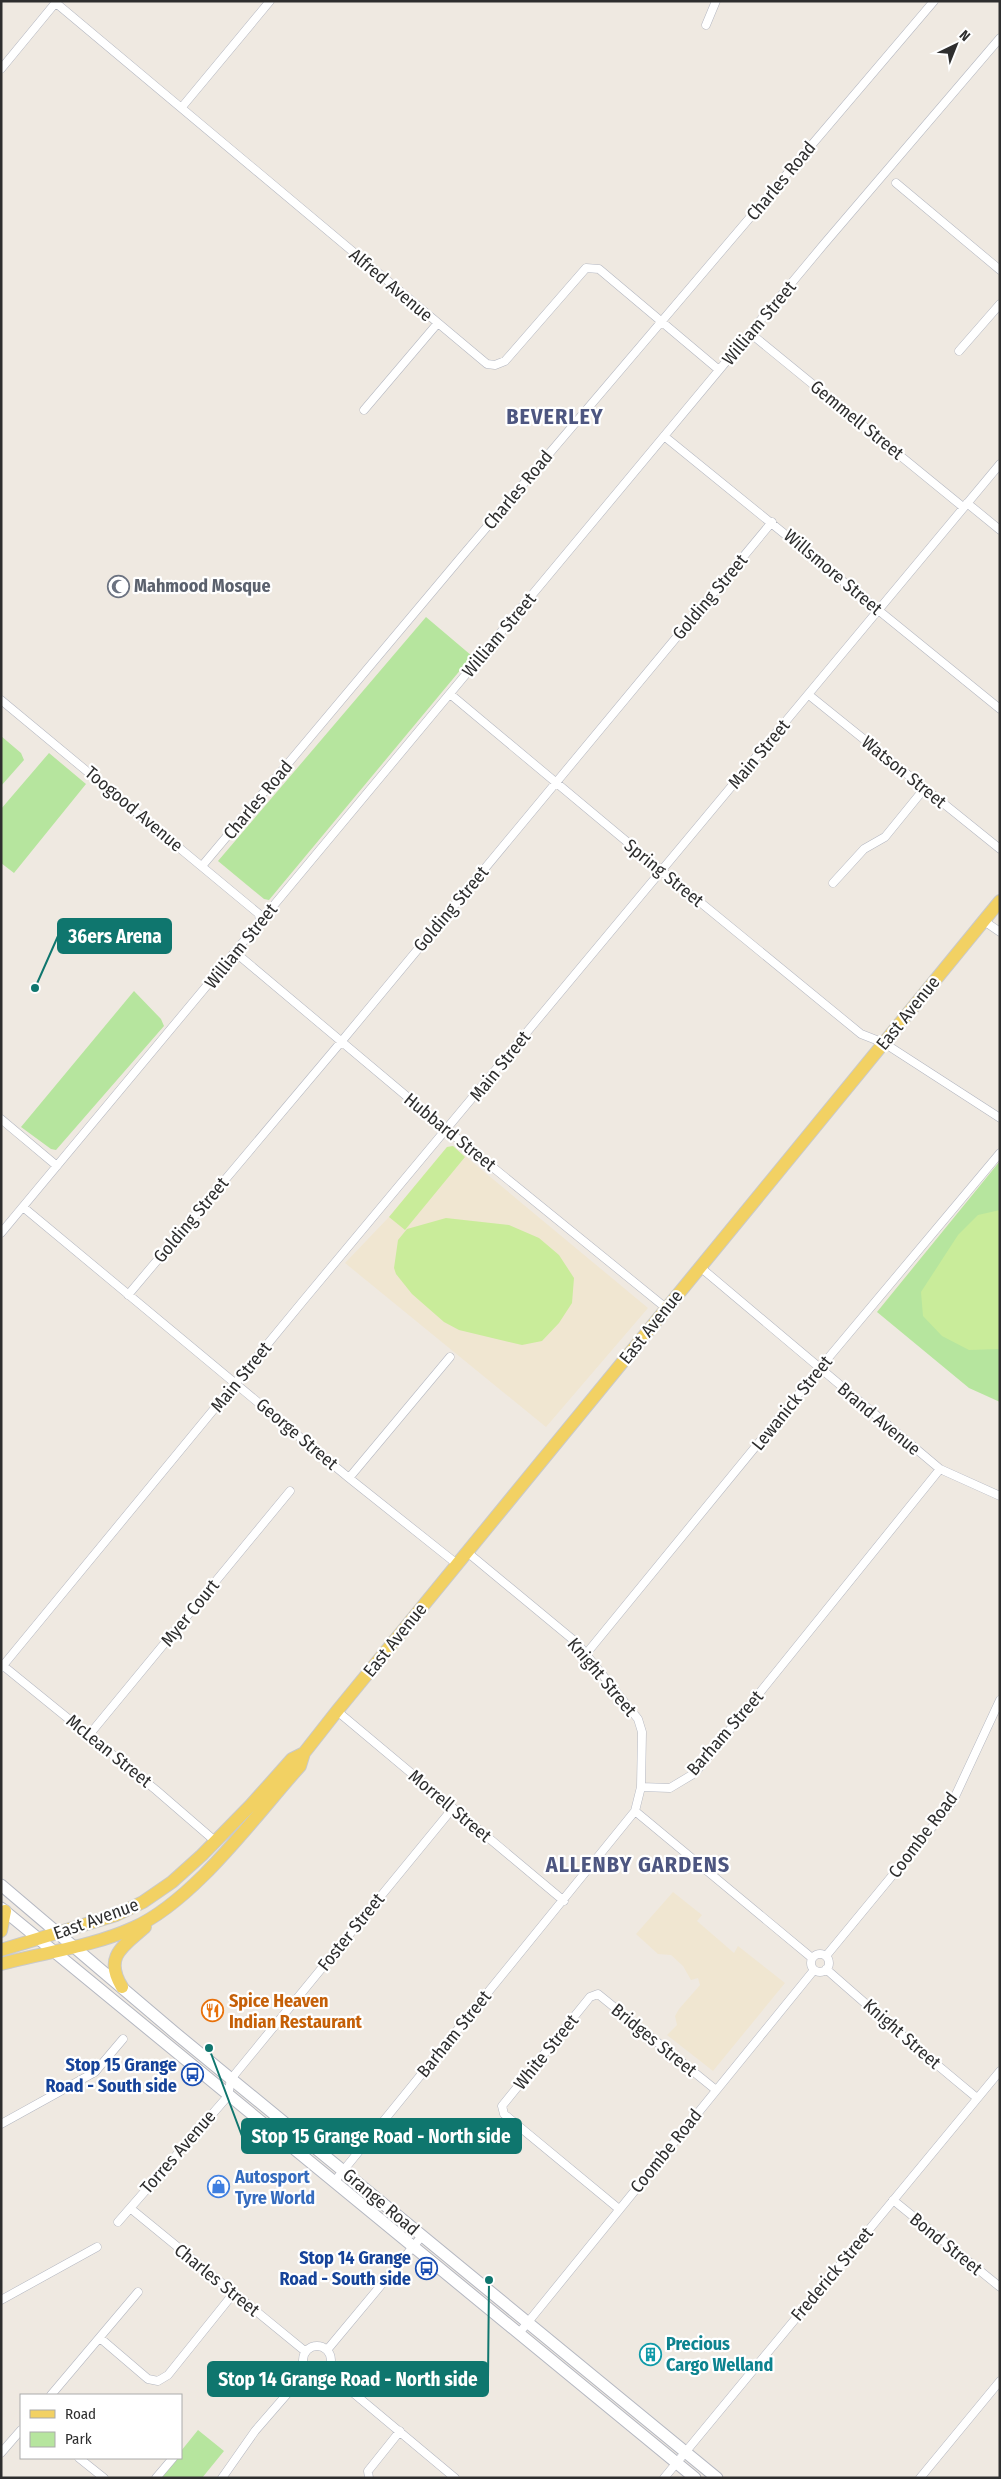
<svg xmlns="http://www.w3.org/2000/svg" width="1001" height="2479" font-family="'Fira Sans Condensed',sans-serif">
  <rect width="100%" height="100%" fill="#efe9e1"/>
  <path fill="#f0e6d1" d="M453 1146 648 1308 546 1427 345 1263 389 1217 447 1147Z
    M673 1892 702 1915 697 1921 734 1953 738 1946 785 1983 713 2071 667 2035 677 2025 675 2016 679 2009 700 1985 698 1978 691 1980 683 1966 671 1955 658 1954 636 1934Z"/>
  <path fill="#b6e59e" d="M426 617 472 656 269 900 264 899 218 861Z
    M1 736 21 753 24 760 1 786Z
    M49 753 86 784 14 873 1 863V809Z
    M134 991 161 1019 164 1026 56 1150 51 1149 21 1127Z
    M1000 1161V1402L969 1388 877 1312Z
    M198 2430 224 2451 202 2478H159L176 2458H181V2451Z"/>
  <path fill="#c9ec9a" d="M453 1146 465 1157 405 1230 389 1217 447 1147Z
    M1000 1210V1349L969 1350 942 1336 923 1316 921 1292 958 1235 978 1215Z
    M446 1218 509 1225 539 1238 559 1255 574 1278 572 1303 559 1323 542 1341 522 1345 459 1330 444 1322 412 1294 396 1274 394 1268 398 1240 407 1229Z"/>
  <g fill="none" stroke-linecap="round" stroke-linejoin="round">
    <defs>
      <path id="street" d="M56 3 487 364 495 365 505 361 586 268 599 269 719 370
        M706 25 716 1
        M1 69 57 1
        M182 107 270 1
        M896 183 1000 270
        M750 333 963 507
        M959 351 1000 304
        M364 410 437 324
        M664 436 1000 709
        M967 503 1000 530
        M450 694 656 866 861 1034 884 1043 1000 1118
        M809 695 1000 849
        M1 700 259 914 260 923
        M202 866 463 555 934 1
        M833 883 864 849 885 837 924 789
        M984 921 1000 932
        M236 953 442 1126 666 1308
        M1 1119 57 1166
        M23 1207 349 1478 457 1564
        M1 1233 824 244 1000 38
        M700 1267 940 1469 1000 1496
        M128 1295 341 1042 772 522
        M349 1478 450 1357
        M467 1552 577 1643 638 1719 642 1732 641 1787
        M586 1654 819 1369 1000 1153
        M1 1664 156 1790 215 1841
        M1 1668 303 1301 1000 464
        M337 1711 564 1901
        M89 1735 290 1491
        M635 1811 812 1958
        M811 1963a9 9 0 1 1 18 0a9 9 0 1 1-18 0Z
        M826 1956 952 1803 1000 1700
        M826 1969C876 2013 926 2056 977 2098
        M1 2124 95 2072 123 2039
        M334 2182 635 1811 641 1787 670 1788 695 1773 940 1469
        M893 2200 1000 2287
        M130 2208 306 2352
        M619 2209 504 2114 502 2106 590 1997 598 1994 716 2090
        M118 2222 228 2096 231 2079 453 1808
        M1 2300 97 2247
        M520 2332 814 1970
        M100 2338 148 2379 158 2381 168 2375 233 2294
        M303 2360a14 14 0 1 1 28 0a14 14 0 1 1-28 0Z
        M327 2350 422 2236
        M327 2371 455 2478
        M51 2395 138 2292
        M1 2453 21 2430
        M79 2458 104 2478
        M156 2478 173 2458
        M222 2478 255 2431 307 2371
        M369 2478 368 2471 400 2431
        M664 2478 1000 2071
        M920 2478 1000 2381"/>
      <path id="secondary" d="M1 1885 174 2032 717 2478
        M1 1908 695 2478"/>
      <path id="primary" d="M1 1931 5 1911
        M1 1950 116 1915 143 1902 172 1882 202 1855 251 1805 292 1759 304 1753
        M1 1964C45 1952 91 1947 133 1928 194 1901 255 1816 300 1766L304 1753 337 1711 1000 901
        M122 1987C103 1956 124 1946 145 1927"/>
    </defs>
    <use href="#street" stroke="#b4b7c1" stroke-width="9"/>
    <use href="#secondary" stroke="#b4b7c1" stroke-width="13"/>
    <use href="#primary" stroke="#c9c9c9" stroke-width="14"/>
    <use href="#street" stroke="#fff" stroke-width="8"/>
    <use href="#secondary" stroke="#fff" stroke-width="11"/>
    <use href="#primary" stroke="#f2d163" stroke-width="12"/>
  </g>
  <defs>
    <symbol id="mosque-ring" viewBox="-11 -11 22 22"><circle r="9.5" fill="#fff" stroke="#6b7280" stroke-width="1.5"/><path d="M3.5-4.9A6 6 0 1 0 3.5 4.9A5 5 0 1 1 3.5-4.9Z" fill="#6b7280"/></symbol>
    <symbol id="restaurant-ring" viewBox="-11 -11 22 22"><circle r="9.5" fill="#fff" stroke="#e8710a" stroke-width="1.5"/><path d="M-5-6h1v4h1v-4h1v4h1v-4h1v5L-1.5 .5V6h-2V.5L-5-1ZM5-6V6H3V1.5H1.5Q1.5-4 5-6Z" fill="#e8710a"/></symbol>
    <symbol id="bus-ring" viewBox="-11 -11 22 22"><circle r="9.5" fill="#fff" stroke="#1a4fb4" stroke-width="1.5"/><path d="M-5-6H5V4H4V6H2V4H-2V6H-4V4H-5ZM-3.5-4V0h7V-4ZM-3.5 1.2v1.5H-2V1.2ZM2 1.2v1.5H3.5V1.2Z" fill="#1a4fb4"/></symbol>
    <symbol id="shop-ring" viewBox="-11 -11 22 22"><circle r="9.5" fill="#fff" stroke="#3f7fe0" stroke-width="1.5"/><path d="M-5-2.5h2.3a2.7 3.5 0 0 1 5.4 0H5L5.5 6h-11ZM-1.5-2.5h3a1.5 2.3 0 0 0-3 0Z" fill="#3f7fe0"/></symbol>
    <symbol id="building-ring" viewBox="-11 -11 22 22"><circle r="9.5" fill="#fff" stroke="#0f9aa8" stroke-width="1.5"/><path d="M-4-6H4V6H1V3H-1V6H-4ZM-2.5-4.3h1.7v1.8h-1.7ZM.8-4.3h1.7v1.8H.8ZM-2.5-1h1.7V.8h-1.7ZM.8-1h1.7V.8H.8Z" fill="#0f9aa8"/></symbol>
  </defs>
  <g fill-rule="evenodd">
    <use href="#mosque-ring" x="106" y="574" width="25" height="25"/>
    <use href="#restaurant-ring" x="200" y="1998" width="25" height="25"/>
    <use href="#bus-ring" x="180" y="2062" width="25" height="25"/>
    <use href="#shop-ring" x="206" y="2174" width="25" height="25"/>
    <use href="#bus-ring" x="414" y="2256" width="25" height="25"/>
    <use href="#building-ring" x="638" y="2342" width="25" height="25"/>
  </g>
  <g text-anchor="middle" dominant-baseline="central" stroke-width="4.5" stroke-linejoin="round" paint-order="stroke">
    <g font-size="18" fill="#2e2e2e" stroke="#fff">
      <text transform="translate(781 181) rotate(-50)">Charles Road</text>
      <text transform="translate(391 285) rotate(40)">Alfred Avenue</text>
      <text transform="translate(759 323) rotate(-50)">William Street</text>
      <text transform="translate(857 420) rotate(39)">Gemmell Street</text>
      <text transform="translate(518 490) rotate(-50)">Charles Road</text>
      <text transform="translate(833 572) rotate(40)">Willsmore Street</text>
      <text transform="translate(710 597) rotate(-50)">Golding Street</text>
      <text transform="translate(499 635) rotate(-50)">William Street</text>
      <text transform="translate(759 754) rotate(-50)">Main Street</text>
      <text transform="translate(904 772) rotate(39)">Watson Street</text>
      <text transform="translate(258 800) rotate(-50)">Charles Road</text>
      <text transform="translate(134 809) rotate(40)">Toogood Avenue</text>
      <text transform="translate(664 873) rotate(39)">Spring Street</text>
      <text transform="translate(451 909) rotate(-50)">Golding Street</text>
      <text transform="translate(241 946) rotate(-51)">William Street</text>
      <text transform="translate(908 1013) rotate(-51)">East Avenue</text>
      <text transform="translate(500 1066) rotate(-51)">Main Street</text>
      <text transform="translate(450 1132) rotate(39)">Hubbard Street</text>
      <text transform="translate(191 1220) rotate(-50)">Golding Street</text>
      <text transform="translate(651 1327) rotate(-51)">East Avenue</text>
      <text transform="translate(241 1377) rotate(-51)">Main Street</text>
      <text transform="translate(792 1403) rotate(-51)">Lewanick Street</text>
      <text transform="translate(879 1419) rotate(40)">Brand Avenue</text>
      <text transform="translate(297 1434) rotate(40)">George Street</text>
      <text transform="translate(190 1613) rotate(-51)">Myer Court</text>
      <text transform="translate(395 1640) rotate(-51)">East Avenue</text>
      <text transform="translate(602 1677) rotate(50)">Knight Street</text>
      <text transform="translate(725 1733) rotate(-49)">Barham Street</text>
      <text transform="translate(109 1751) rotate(39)">McLean Street</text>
      <text transform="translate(450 1806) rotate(40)">Morrell Street</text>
      <text transform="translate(923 1835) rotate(-53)">Coombe Road</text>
      <text transform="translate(96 1919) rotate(-20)">East Avenue</text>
      <text transform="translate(351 1932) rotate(-51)">Foster Street</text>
      <text transform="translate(454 2034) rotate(-51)">Barham Street</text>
      <text transform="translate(902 2034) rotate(41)">Knight Street</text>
      <text transform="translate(654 2040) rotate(39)">Bridges Street</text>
      <text transform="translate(546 2052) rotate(-51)">White Street</text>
      <text transform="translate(666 2151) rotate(-51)">Coombe Road</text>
      <text transform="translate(178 2152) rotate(-49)">Torres Avenue</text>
      <text transform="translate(381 2202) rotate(40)">Grange Road</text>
      <text transform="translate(946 2244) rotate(39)">Bond Street</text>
      <text transform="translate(832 2274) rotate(-50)">Frederick Street</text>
      <text transform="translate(217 2280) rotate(39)">Charles Street</text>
    </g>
    <g font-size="18" font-weight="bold" fill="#5b616d" stroke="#fff" text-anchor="start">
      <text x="134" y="586">Mahmood Mosque</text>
    </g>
    <g font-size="18" font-weight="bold" fill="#c56008" stroke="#fff" text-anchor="start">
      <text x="229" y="2001">Spice Heaven<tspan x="229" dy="21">Indian Restaurant</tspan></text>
    </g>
    <g font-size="18" font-weight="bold" fill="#164399" stroke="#fff" text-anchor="end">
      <text x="177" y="2065">Stop 15 Grange<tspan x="177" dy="21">Road - South side</tspan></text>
      <text x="411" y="2258">Stop 14 Grange<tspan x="411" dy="21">Road - South side</tspan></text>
    </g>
    <g font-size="18" font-weight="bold" fill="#366cbe" stroke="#fff" text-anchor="start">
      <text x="235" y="2177">Autosport<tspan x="235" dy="21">Tyre World</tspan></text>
    </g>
    <g font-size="18" font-weight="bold" fill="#0d838f" stroke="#fff" text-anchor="start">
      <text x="666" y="2344">Precious<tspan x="666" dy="21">Cargo Welland</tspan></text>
    </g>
    <g font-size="22" font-weight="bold" letter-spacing="1" fill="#4d5680" stroke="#fff">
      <text x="555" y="416">BEVERLEY</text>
      <text x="638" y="1864">ALLENBY GARDENS</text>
    </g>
  </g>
  <path fill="none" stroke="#0f766e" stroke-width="2" d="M35 988L58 936M209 2048L242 2136M489 2280L488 2379"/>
  <g fill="#0f766e" stroke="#fff" stroke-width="2">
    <circle cx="35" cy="988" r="5"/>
    <circle cx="209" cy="2048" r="5"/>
    <circle cx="489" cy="2280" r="5"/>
  </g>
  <g fill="#0f766e" stroke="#0f766e" stroke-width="2">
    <rect x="58" y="919" width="113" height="34" rx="5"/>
    <rect x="242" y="2119" width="279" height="34" rx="5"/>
    <rect x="208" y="2362" width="280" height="34" rx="5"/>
  </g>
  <g font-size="19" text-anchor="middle" font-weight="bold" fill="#fff">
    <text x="115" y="943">36ers Arena</text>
    <text x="381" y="2143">Stop 15 Grange Road - North side</text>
    <text x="348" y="2386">Stop 14 Grange Road - North side</text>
  </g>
  <rect width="1001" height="2479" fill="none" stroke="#2e2e2e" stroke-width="5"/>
  <rect x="20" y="2394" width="162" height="65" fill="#ffffff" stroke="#ababab"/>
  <rect x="30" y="2410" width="25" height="8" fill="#f2d163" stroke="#ababab"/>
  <text x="65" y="2419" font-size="15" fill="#2e2e2e">Road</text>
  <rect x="30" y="2432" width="25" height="15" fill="#b6e59e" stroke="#ababab"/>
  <text x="65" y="2444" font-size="15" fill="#2e2e2e">Park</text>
  <g transform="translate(956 45) rotate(43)" stroke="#ffffff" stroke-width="4" paint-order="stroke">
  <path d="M0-4L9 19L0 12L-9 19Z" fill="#2e2e2e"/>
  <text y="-8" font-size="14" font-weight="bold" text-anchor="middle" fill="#2e2e2e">N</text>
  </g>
</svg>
